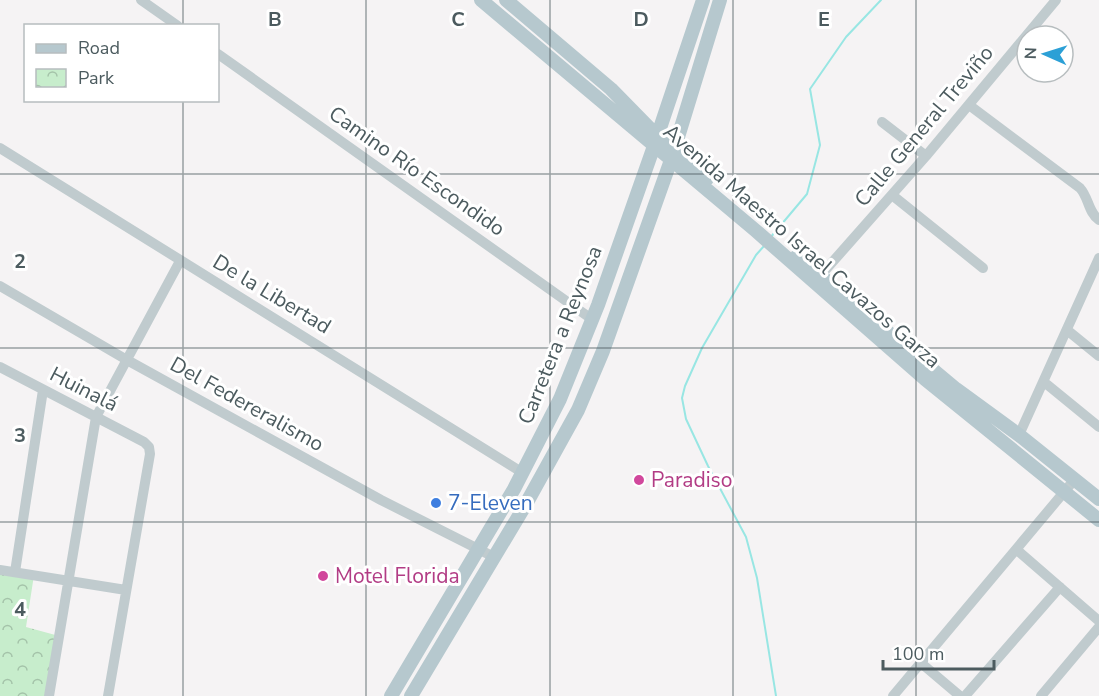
<svg xmlns="http://www.w3.org/2000/svg" width="1099" height="696" font-family="'Nunito Sans',sans-serif">
  <defs>
    <pattern id="park-crowns" width="20" height="18" patternUnits="userSpaceOnUse" patternTransform="scale(1.5)"><rect width="20" height="18" fill="#c7edcc"/><path d="M2 6a3 3 0 1 1 6 0M12 15a3 3 0 1 1 6 0" fill="none" stroke="#a4c3a9"/></pattern>
  </defs>
  <rect width="100%" height="100%" fill="#f5f3f4"/>
  <path fill="url(#park-crowns)" d="M0 570 34 575 26 627 59 636 49 696H0Z"/>
  <g fill="none" stroke-linecap="round" stroke-linejoin="round">
    <path stroke="#98e6e3" stroke-width="2" d="M770 238 807 194 820 145 810 89 846 37 881 0
      M765 245 756 255 702 348 685 386 682 398 686 419 708 466 746 537 757 578 776 696"/>
    <path stroke="#c0cbce" stroke-width="10" d="M141 0 178 26
      M218 54 593 320
      M969 105 1080 188C1089 198 1088 212 1099 220
      M882 122 926 156
      M0 148 523 473
      M892 195 983 268
      M821 275 926 156 1056 0
      M0 286 127 360 381 500 494 557
      M1067 330 1099 356
      M0 367 144 442 149 447 150 454 108 696
      M1044 382 1099 427
      M1019 435 1099 258
      M1017 550 1099 621
      M0 570 126 590
      M15 572 43 390
      M921 663 960 696
      M49 696 96 417 180 261
      M893 696 1075 479
      M965 696 1060 587
      M1041 696 1099 627"/>
    <path stroke="#b6c8ce" stroke-width="14" d="M481 0 755 230 925 379 1099 520
      M506 0 611 89 657 136 707 179
      M797 256 956 389 1019 435 1099 499
      M391 696 514 489 560 399 598 305 654 146 703 0
      M411 696 526 504 578 410 603 351 671 160 720 0"/>
  </g>
  <path fill="none" stroke="#4c5b5f" stroke-width="1.5" stroke-opacity="0.55" d="M183 0V26M366 0V696M550 0V696M733 0V696M916 0V696M183 100V696M0 174H1099M0 348H1099M0 522H1099"/>
  <g fill="#d1479c" stroke="#fff" stroke-width="2">
    <circle cx="639" cy="480" r="6"/>
    <circle cx="323" cy="576" r="6"/>
  </g>
  <circle fill="#3f7fe0" stroke="#fff" stroke-width="2" cx="436" cy="503" r="6"/>
  <g text-anchor="middle" dominant-baseline="central" stroke-width="6" stroke-linejoin="round" paint-order="stroke">
    <g font-size="21" fill="#4c5b5f" stroke="#fff">
      <text transform="translate(924 126) rotate(-50)">Calle General Treviño</text>
      <text transform="translate(417 171) rotate(35)">Camino Río Escondido</text>
      <text transform="translate(802 246) rotate(41)">Avenida Maestro Israel Cavazos Garza</text>
      <text transform="translate(272 294) rotate(31)">De la Libertad</text>
      <text transform="translate(560 335) rotate(-68)">Carretera a Reynosa</text>
      <text transform="translate(84 389) rotate(27)">Huinalá</text>
      <text transform="translate(247 404) rotate(29)">Del Federeralismo</text>
    </g>
    <g font-size="21" fill="#b23c85" stroke="#fff" text-anchor="start">
      <text x="651" y="480">Paradiso</text>
      <text x="335" y="576">Motel Florida</text>
    </g>
    <g font-size="21" fill="#366cbe" stroke="#fff" text-anchor="start">
      <text x="448" y="503">7-Eleven</text>
    </g>
  </g>
  <g font-size="20" text-anchor="middle" font-weight="bold" fill="#4c5b5f" stroke="#fff" stroke-width="6" stroke-linejoin="round" paint-order="stroke">
    <text x="275" y="26">B</text>
    <text x="458" y="26">C</text>
    <text x="641" y="26">D</text>
    <text x="824" y="26">E</text>
    <text x="20" y="268">2</text>
    <text x="20" y="442">3</text>
    <text x="20" y="616">4</text>
  </g>
  <rect x="24" y="24" width="195" height="78" fill="#ffffff" stroke="#b7bdbf" stroke-width="1.5"/>
  <rect x="36" y="44" width="30" height="9" fill="#b6c8ce" stroke="#b7bdbf" stroke-width="1.5"/>
  <text x="78" y="54" font-size="18" fill="#4c5b5f">Road</text>
  <rect x="36" y="69" width="30" height="18" fill="url(#park-crowns)" stroke="#b7bdbf" stroke-width="1.5"/>
  <text x="78" y="84" font-size="18" fill="#4c5b5f">Park</text>
  <g transform="translate(1045 54) rotate(273)"><circle r="28" fill="#ffffff" stroke="#b7bdbf" stroke-width="1.5"/>
  <path d="M0-4.5L10 22L0 15L-10 22Z" fill="#2ca0d6"/>
  <text y="-9" font-size="16" font-weight="bold" text-anchor="middle" fill="#4c5b5f">N</text>
  </g>
  <path d="M883 660v9h111v-9" fill="none" stroke="#4c5b5f" stroke-width="3"/>
  <text x="892" y="660" font-size="18" fill="#4c5b5f" stroke="#ffffff" stroke-width="4.5" paint-order="stroke">100 m</text>
</svg>
